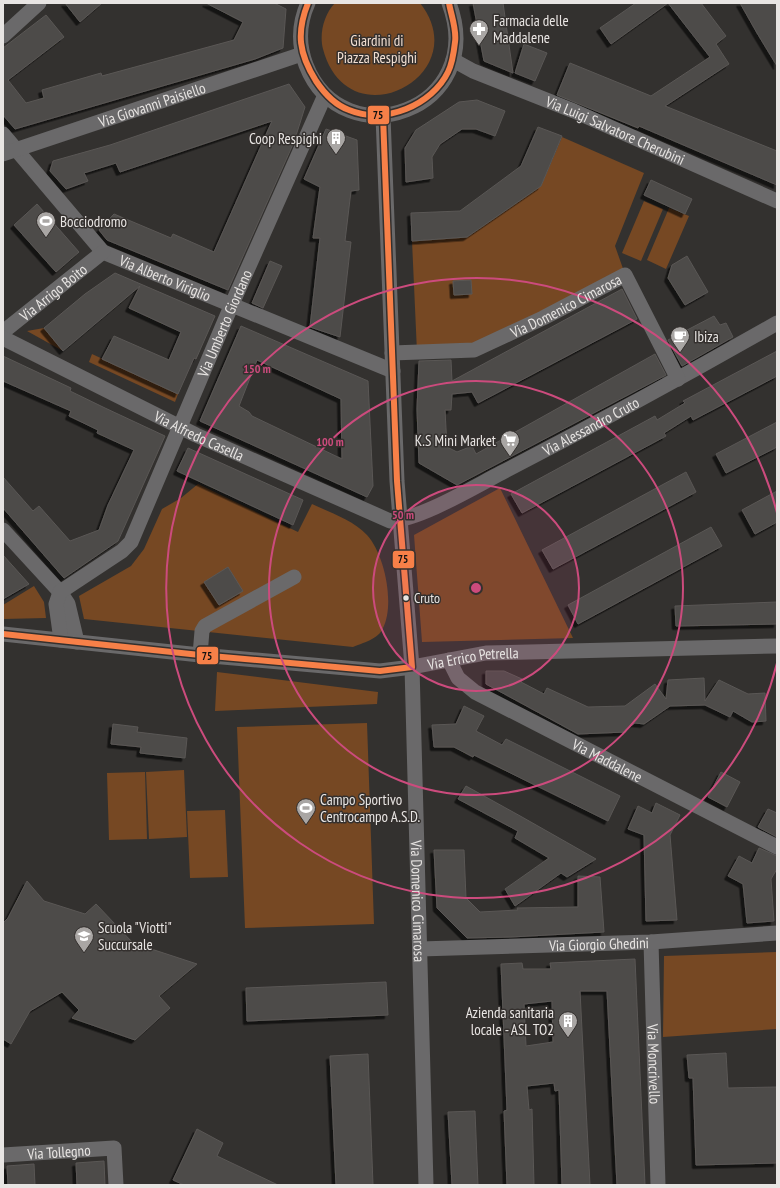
<svg xmlns="http://www.w3.org/2000/svg" width="780" height="1188" font-family="'PT Sans Narrow',sans-serif">
  <defs>
    <filter id="shadow"><feDropShadow dx="-3.5" dy="3.5" stdDeviation="0" flood-color="#0009"/></filter>
  </defs>
  <rect width="100%" height="100%" fill="#33312f"/>
  <path fill="#764823" d="M335 3H420C477 75 348 143 323 49 319 34 324 14 335 3Z
    M562 137 644 173 615 246 626 277 474 350 417 352 412 241 467 237 541 186Z
    M644 201 663 209 641 261 622 253Z
    M669 208 689 216 666 269 647 260Z
    M44 328 63 351 27 331Z
    M92 354 178 394 175 402 89 362Z
    M198 484 298 532 312 504C331 513 353 520 367 535 385 555 395 604 383 628 379 639 362 643 353 647L84 619 79 596 131 566 144 549 162 509 181 498Z
    M500 488 573 638 422 642 414 535Z
    M34 586 44 602 46 618 3 619V605Z
    M217 672 378 692 377 704 215 711Z
    M367 723 374 924 245 928 237 727Z
    M184 770 187 837 149 839 146 772Z
    M145 772 147 839 109 840 107 773Z
    M225 810 228 877 190 878 187 811Z
    M777 952V1029L663 1037 664 956Z"/>
  <path fill="#4d4b49" stroke="#5a5755" fill-rule="evenodd" filter="url(#shadow)" d="M65 3H102L80 22Z
    M206 3H274L286 9 283 48 255 59 15 129 3 115V48L46 15 64 37 8 80 26 103 44 98 42 90 101 73 102 76 234 40 243 22Z
    M473 3H503L513 73 484 61Z
    M636 3H701L726 36 716 44 729 64 665 106 777 151V185L639 126 638 128 557 95 570 63 651 96 710 57 668 3 611 44 600 28Z
    M740 3H777V66L757 33Z
    M524 44 547 53 535 81 515 73Z
    M289 84 305 107 294 142 228 290 107 240 99 230 114 214 171 238 173 234 214 252 272 121 120 172 116 163 84 173 88 181 66 189 50 171 53 161 110 145Z
    M477 100 505 111 495 136 476 129H462L440 144 432 157 433 178 406 182 405 148 416 130 459 102Z
    M538 127 562 136 541 186 467 237 412 241 411 213 460 211 521 166Z
    M326 129 357 140 359 190 351 191 345 241 351 242 340 337 310 327 320 238H313L320 187 304 179Z
    M651 180 692 199 685 214 644 195Z
    M37 204 79 252 56 272 14 225Z
    M687 256 708 292 685 305 668 278 672 265Z
    M270 261 282 266 263 308 252 303Z
    M115 273 215 316 196 359 194 358 178 394 102 359 114 336 169 360 181 332 129 308 140 286 63 351 44 328 85 294Z
    M471 280 472 294 454 295 453 281Z
    M622 289 637 319 478 403 472 392 452 394 451 410H445L447 447 457 452 472 446 476 454 655 354 666 375 457 485 419 463 417 409 419 361 451 360 452 381Z
    M714 316 720 325 726 323 733 337 682 366 668 340Z
    M241 326 368 381 373 486 367 497 200 421ZM257 360 341 399 342 459 252 416 249 412 239 406Z
    M777 351V376L693 420 691 416 664 433 666 436 522 513 511 494 655 416 657 420 685 403 683 401Z
    M3 356 71 388 70 391 105 408 165 436 118 541 64 578 3 508V477L33 511 39 506 70 541 99 530 108 505 134 450 97 433 98 430 69 416 71 411 3 381Z
    M777 422V447L726 473 716 454Z
    M188 448 303 500 293 525 177 471Z
    M686 472 696 492 553 569 542 550Z
    M777 491V522L755 534 742 510Z
    M711 527 722 546 578 624 568 605Z
    M3 555 29 584 3 599Z
    M228 567 243 591 219 605 204 582Z
    M777 602V624L676 626 675 606Z
    M486 671H504L522 679 521 682 544 694 547 688 588 707 625 706 655 684 666 699 668 680 704 678 705 701 719 680 748 694 765 693 766 721 752 722 733 711 730 717 705 705 670 706 644 724 635 723 625 730 626 732 578 734 486 684Z
    M464 706 484 716 476 731 502 745 506 739 620 796 608 821 474 755 473 757 454 747H434L432 725 456 724Z
    M113 724 138 727 137 732 187 738 185 758 140 753 141 747 111 744Z
    M721 772 740 782 727 807 708 797Z
    M466 786 522 817 596 859 567 877 561 873 515 906 505 889 549 858 515 838 518 831 458 799Z
    M656 803 680 815 670 835 677 920 646 921 644 835 628 829 638 806 652 813Z
    M768 809 777 813V837L758 827Z
    M759 848 777 856V869L771 879 774 921 747 923 743 884 728 876 739 856 752 863Z
    M434 850H464L466 898 480 912 518 910 517 908 578 907V876L600 877 604 932 511 937 467 938 437 908Z
    M27 881 44 901 85 914 96 904 133 943 197 964 159 996 170 1008 135 1040 72 1018 79 1010 62 992 30 1011 11 1044 3 1039V923L8 918Z
    M635 959 645 1185H617L607 991H580L590 1185H562L559 1090 555 1091 554 1083 527 1086 529 1110 532 1109 534 1185H507L504 1111 507 1110 501 964 522 963 523 969H551L550 963ZM552 1001 553 1042 526 1046 524 1004Z
    M386 982 388 1015 247 1021 246 988Z
    M726 1053 728 1088 777 1087V1163L696 1165 693 1078H689L687 1055Z
    M368 1054 373 1185H336L330 1056Z
    M475 1111 478 1185H452L448 1112Z
    M197 1129 223 1143 217 1156 278 1185H184L173 1180Z
    M104 1161 105 1185H77L76 1163Z
    M34 1164 35 1185H8L7 1166Z"/>
  <g fill="none" stroke-linecap="round" stroke-linejoin="round">
    <g stroke="#6a696a" stroke-width="15">
      <path d="M308 3C299 23 298 44 306 65 343 160 489 110 449 3"/>
      <path d="M3 36 39 3"/>
      <path id="s1" d="M453 60 473 71 574 111 777 201"/>
      <path id="s2" d="M383 116 397 481 412 667 426 1185"/>
      <path id="s3" d="M3 134 103 252 393 371"/>
      <path id="s4" d="M3 154 302 54"/>
      <path id="s5" d="M3 332 103 252"/>
      <path id="s6" d="M3 338 196 435 390 521C421 519 472 488 501 473 594 425 686 375 777 323"/>
      <path id="s7" d="M392 353 474 350 543 318 625 275 678 379"/>
      <path d="M3 530 60 592 68 604 77 642"/>
      <path id="s8" d="M3 634 200 655 380 671 412 667 486 653 777 646"/>
      <path id="s9" d="M61 640 56 604 60 592 122 551 131 542 232 304 325 95"/>
      <path d="M200 655 202 631 205 626 294 577"/>
      <path id="s10" d="M449 660 458 678 475 692 777 847"/>
      <path id="s11" d="M651 942 658 1185"/>
      <path id="s12" d="M420 949 651 942 777 933"/>
      <path id="s13" d="M3 1155 114 1148 116 1185"/>
    </g>
    <defs>
      <path id="bus-1" d="M308 3C296 33 299 54 316 81 324 93 335 105 349 110 385 125 432 105 448 72 452 64 454 51 455 42 457 30 451 15 449 3
        M383 116 397 481 412 667
        M3 634 200 655 380 671 412 667"/>
    </defs>
    <use href="#bus-1" stroke="#34302e" stroke-width="9"/>
    <use href="#bus-1" stroke="#f78048" stroke-width="6"/>
  </g>
  <circle cx="476" cy="588" r="103" fill="#cc4b7d" fill-opacity=".12"/>
  <g fill="none" stroke="#cc4b7d" stroke-width="2">
    <circle cx="476" cy="588" r="103"/>
    <circle cx="476" cy="588" r="207"/>
    <path d="M777 663A310 310 0 1 1 777 513"/>
  </g>
  <defs>
    <symbol id="pharmacy-pin" viewBox="-11 -11 22 30"><path d="M0 17L-7.5 6A9.5 9.5 0 1 1 7.5 6Z" fill="#a9a6a4" stroke="#34302e"/><path d="M-2-6h4v4h4v4h-4v4h-4v-4h-4v-4h4Z" fill="#fff"/></symbol>
    <symbol id="building-pin" viewBox="-11 -11 22 30"><path d="M0 17L-7.5 6A9.5 9.5 0 1 1 7.5 6Z" fill="#a9a6a4" stroke="#34302e"/><path d="M-4-6H4V6H1V3H-1V6H-4ZM-2.5-4.3h1.7v1.8h-1.7ZM.8-4.3h1.7v1.8H.8ZM-2.5-1h1.7V.8h-1.7ZM.8-1h1.7V.8H.8Z" fill="#fff"/></symbol>
    <symbol id="stadium-pin" viewBox="-11 -11 22 30"><path d="M0 17L-7.5 6A9.5 9.5 0 1 1 7.5 6Z" fill="#a9a6a4" stroke="#34302e"/><path d="M0-5a6.5 5 0 1 0 0 10a6.5 5 0 1 0 0-10ZM-3.5-1.8h7v3.6h-7Z" fill="#fff"/></symbol>
    <symbol id="cafe-pin" viewBox="-11 -11 22 30"><path d="M0 17L-7.5 6A9.5 9.5 0 1 1 7.5 6Z" fill="#a9a6a4" stroke="#34302e"/><path d="M-5.5-4.5H6V0H3Q3 3.5 0 3.5H-2.5Q-5.5 3.5-5.5 0ZM3-3.2v2h1.7v-2ZM-6 4.5H4V6H-6Z" fill="#fff"/></symbol>
    <symbol id="supermarket-pin" viewBox="-11 -11 22 30"><path d="M0 17L-7.5 6A9.5 9.5 0 1 1 7.5 6Z" fill="#a9a6a4" stroke="#34302e"/><path d="M-6-5.5h2.5l.6 2H6L4.5 2H-2.5L-4.4-4H-6ZM-1.5 3.2a1.3 1.3 0 1 0 .1 0ZM3 3.2a1.3 1.3 0 1 0 .1 0Z" fill="#fff"/></symbol>
    <symbol id="school-pin" viewBox="-11 -11 22 30"><path d="M0 17L-7.5 6A9.5 9.5 0 1 1 7.5 6Z" fill="#a9a6a4" stroke="#34302e"/><path d="M0-5L7-2L0 1L-7-2ZM-4 1L0 2.5L4 1V4Q0 6-4 4Z" fill="#fff"/></symbol>
  </defs>
  <g fill-rule="evenodd">
    <use href="#pharmacy-pin" x="468" y="18" width="22" height="30"/>
    <use href="#building-pin" x="325" y="127" width="22" height="30"/>
    <use href="#stadium-pin" x="35" y="210" width="22" height="30"/>
    <use href="#cafe-pin" x="669" y="325" width="22" height="30"/>
    <use href="#supermarket-pin" x="499" y="429" width="22" height="30"/>
    <use href="#stadium-pin" x="295" y="797" width="22" height="30"/>
    <use href="#school-pin" x="73" y="925" width="22" height="30"/>
    <use href="#building-pin" x="557" y="1010" width="22" height="30"/>
  </g>
  <circle fill="#e8e5e3" stroke="#34302e" stroke-width="1.5" cx="406" cy="598" r="3.5"/>
  <g text-anchor="middle" dominant-baseline="central" stroke-width="3" stroke-linejoin="round" paint-order="stroke">
    <g font-size="14" fill="#e8e5e3" stroke="#34302e" text-anchor="start">
      <text x="414" y="598">Cruto</text>
    </g>
    <g font-size="15" fill="#e8e5e3" stroke="#34302e" text-anchor="start">
      <text x="493" y="20">Farmacia delle<tspan x="493" dy="17">Maddalene</tspan></text>
      <text x="322" y="138" text-anchor="end">Coop Respighi</text>
      <text x="60" y="221">Bocciodromo</text>
      <text x="694" y="336">Ibiza</text>
      <text x="496" y="440" text-anchor="end">K.S Mini Market</text>
      <text x="320" y="799">Campo Sportivo<tspan x="320" dy="17">Centrocampo A.S.D.</tspan></text>
      <text x="98" y="927">Scuola "Viotti"<tspan x="98" dy="17">Succursale</tspan></text>
      <text x="554" y="1012" text-anchor="end">Azienda sanitaria<tspan x="554" dy="17">locale - ASL TO2</tspan></text>
    </g>
    <g font-size="15" fill="#f2dfd2" stroke="#34302e">
      <text x="377" y="40">Giardini di<tspan x="377" dy="17">Piazza Respighi</tspan></text>
    </g>
    <g font-size="15" fill="#e8e5e3" stroke="#34302e">
      <text stroke="none"><textPath href="#s4" startOffset="157">Via Giovanni Paisiello</textPath></text>
      <text stroke="none"><textPath href="#s1" startOffset="177">Via Luigi Salvatore Cherubini</textPath></text>
      <text stroke="none"><textPath href="#s3" startOffset="222">Via Alberto Viriglio</textPath></text>
      <text stroke="none"><textPath href="#s5" startOffset="64">Via Arrigo Boito</textPath></text>
      <text stroke="none"><textPath href="#s7" startOffset="184">Via Domenico Cimarosa</textPath></text>
      <text stroke="none"><textPath href="#s9" startOffset="374">Via Umberto Giordano</textPath></text>
      <text stroke="none"><textPath href="#s6" startOffset="651">Via Alessandro Cruto</textPath></text>
      <text stroke="none"><textPath href="#s6" startOffset="219">Via Alfredo Casella</textPath></text>
      <text stroke="none"><textPath href="#s8" startOffset="473">Via Errico Petrella</textPath></text>
      <text stroke="none"><textPath href="#s10" startOffset="191">Via Maddalene</textPath></text>
      <text stroke="none"><textPath href="#s2" startOffset="786">Via Domenico Cimarosa</textPath></text>
      <text stroke="none"><textPath href="#s12" startOffset="179">Via Giorgio Ghedini</textPath></text>
      <text stroke="none"><textPath href="#s11" startOffset="122">Via Moncrivello</textPath></text>
      <text stroke="none"><textPath href="#s13" startOffset="56">Via Tollegno</textPath></text>
    </g>
  </g>
  <circle cx="476" cy="588" r="6" fill="#cc4b7d" stroke="#34302e" stroke-width="2"/>
  <g font-size="12" text-anchor="middle" font-weight="bold" fill="#cc4b7d" stroke="#34302e" stroke-width="3" stroke-linejoin="round" paint-order="stroke">
    <text x="257" y="373">150 m</text>
    <text x="330" y="446">100 m</text>
    <text x="403" y="519">50 m</text>
  </g>
  <g stroke="#34302e" stroke-width="1.5">
    <rect x="367" y="105" width="23" height="20" rx="4" fill="#f78048"/>
    <rect x="392" y="550" width="23" height="19" rx="4" fill="#f78048"/>
    <rect x="196" y="646" width="23" height="19" rx="4" fill="#f78048"/>
  </g>
  <g font-size="11" text-anchor="middle" font-weight="bold" fill="#111">
    <text x="378" y="119">75</text>
    <text x="403" y="563">75</text>
    <text x="207" y="660">75</text>
  </g>
  <rect width="780" height="1188" fill="none" stroke="#e8e5e3" stroke-width="8"/>
</svg>
